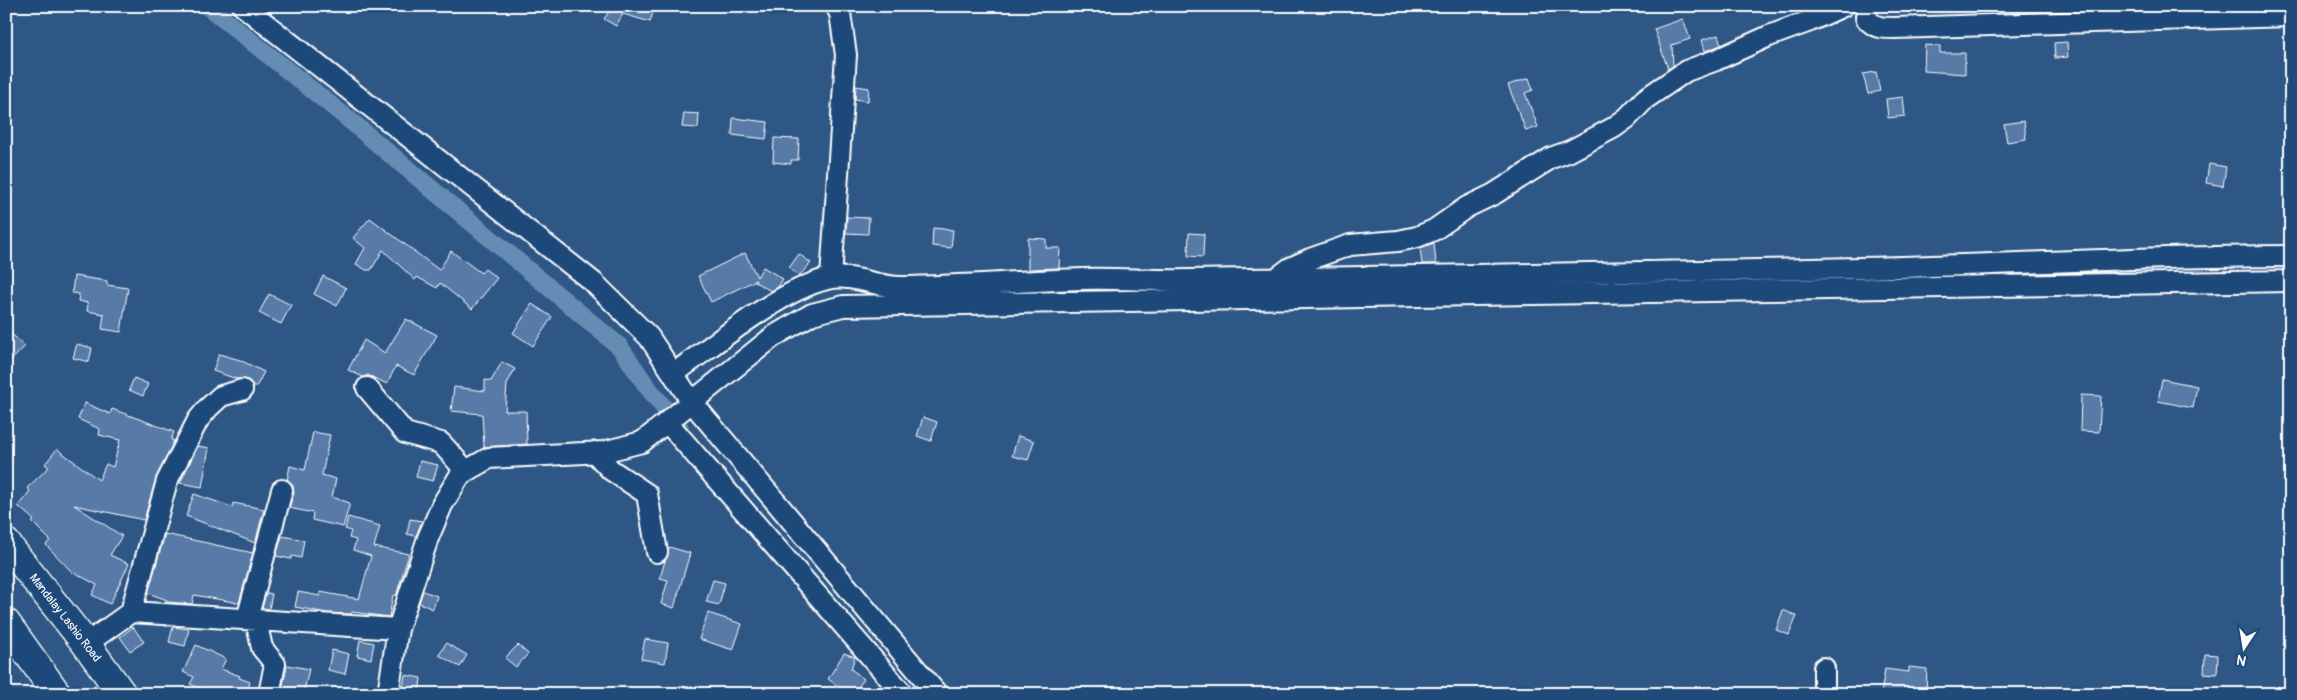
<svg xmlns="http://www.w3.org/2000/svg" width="2297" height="700" font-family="Pangolin,sans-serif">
  <rect width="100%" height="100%" fill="#2e5786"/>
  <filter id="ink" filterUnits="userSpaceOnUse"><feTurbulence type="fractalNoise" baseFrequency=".02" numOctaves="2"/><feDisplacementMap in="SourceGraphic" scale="10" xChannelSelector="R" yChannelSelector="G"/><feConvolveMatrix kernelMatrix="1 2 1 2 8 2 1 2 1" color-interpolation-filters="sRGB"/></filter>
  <g filter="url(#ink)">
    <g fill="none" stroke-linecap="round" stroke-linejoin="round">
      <path stroke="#658cb3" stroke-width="18" d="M207 6 347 118 620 347 646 385 680 428"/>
    </g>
    <path fill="#587aa7" stroke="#fff" d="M609 6H655L650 22 623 14 616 26 604 19 610 10Z
      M1683 19 1690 39 1672 45 1673 66 1668 69 1654 29Z
      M1718 35 1721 45 1705 51 1702 40Z
      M2067 42 2068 57 2055 58 2054 43Z
      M1925 45 1940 46V53H1965V74L1924 71Z
      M1876 72 1880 91 1868 94 1863 74Z
      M1529 78 1533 90 1525 93 1538 127 1526 131 1508 85Z
      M856 86 869 88 868 101 855 99Z
      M1903 97 1905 116 1888 118 1886 99Z
      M684 113 699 114 698 128 682 127Z
      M733 118 768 122 766 139 732 135Z
      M2024 121 2026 139 2007 142 2004 124Z
      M774 138 799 139 798 160H791V164L773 162Z
      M2209 164 2226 167 2223 186 2206 183Z
      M847 217 869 218 868 234 846 233Z
      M370 218 439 270 451 251 481 273 485 269 497 278 472 309 440 283 437 288 417 277 415 280 383 250 371 270H366L356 264 365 248 353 238Z
      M933 228 953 230 951 248 932 246Z
      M1189 233 1204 234 1203 257 1188 256Z
      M1028 238 1046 239V248H1060L1059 268 1028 269Z
      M1434 243 1436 264H1422L1420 248Z
      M745 253 757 277 763 267 783 279 778 287 771 291 755 282 756 280 711 302 698 276Z
      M799 254 811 263 799 276 789 268Z
      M74 276 107 281V285L128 288 121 332 102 329 104 314 87 311 88 303 78 301 79 294 72 293Z
      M323 276 346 288 337 306 314 294Z
      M269 294 291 305 281 324 259 313Z
      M532 304 552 317 533 346 513 333Z
      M406 319 437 335 414 375 396 366 387 384 368 375 363 377 348 370 364 340 385 353Z
      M6 329 25 346 6 366Z
      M77 344 92 348 89 362 73 358Z
      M219 354 240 360 264 372 256 387 245 379H237L213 371Z
      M502 362 515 369 507 384 505 411H526L527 444 484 447 482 414 451 411 454 387 485 391V380L491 381Z
      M134 378 148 384 143 396 129 390Z
      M2162 379 2197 386 2193 408 2158 401Z
      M2081 395 2101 396 2099 432 2080 431Z
      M85 403 110 414 112 409 174 432 171 440 174 441 156 478 144 520 74 505 122 536 110 555 129 564 110 604 92 595 97 585 75 573 74 574 46 545 50 540 32 522 34 520 18 506 30 491 27 488 49 467 45 464 57 449 99 480 106 464 113 467 120 440 99 435 100 429 78 419Z
      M923 417 937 422 931 441 917 436Z
      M313 432 330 435 322 475 336 479 332 497 350 503 343 527 312 520 313 513 289 508 294 493 293 487 287 480 290 466 305 470Z
      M1018 436 1034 441 1028 460 1012 456Z
      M198 446 209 448 202 487 180 483Z
      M420 461 438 465 433 481 416 477Z
      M194 494 232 507 233 503 264 509 253 552 255 543 186 516Z
      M348 517 380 526 374 547 409 554 396 596 393 595 389 617 352 612 351 614 327 613 295 607 298 592 320 596V592L359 599 371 556 353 550 356 540 349 538 351 531 345 529Z
      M410 519 422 521 416 536 407 534Z
      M165 534 253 553 239 603 194 595 192 604 167 602V600L148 593Z
      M282 536 304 540 301 558 292 556 291 559 276 556Z
      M669 547 690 553 674 608 661 604 668 580 660 578Z
      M713 580 725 583 719 605 706 602Z
      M423 591 437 596 433 609 419 603Z
      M266 593 272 594 269 609 262 608Z
      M1783 610 1797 616 1789 635 1776 630Z
      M708 613 742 624 733 650 699 639Z
      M133 627 144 642 130 651 120 637Z
      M173 627 189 629 185 646 169 642Z
      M645 639 668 643 665 663 641 659Z
      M360 640 374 643 371 659 357 656Z
      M446 643 467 655 460 667 439 655Z
      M196 645 226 659 221 669 240 676 239 678 250 682 246 694H222L204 688 203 690 190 684 194 677 183 672Z
      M518 645 528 654 516 667 505 658Z
      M332 650 349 654 345 674 328 670Z
      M844 653 855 657 851 669 864 679 853 694H849L828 679Z
      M2205 654 2218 655 2217 674 2204 673Z
      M287 665 309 669 304 691 290 689V692L282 690Z
      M1909 667 1927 669 1926 694H1881L1885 669 1909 672Z
      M405 675 421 678 419 694H402Z"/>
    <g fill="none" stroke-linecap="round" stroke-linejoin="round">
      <defs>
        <path id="minor" d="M243 6 593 282 649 337 691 401 937 694
          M1867 6 1866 18C1874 28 1882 28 1894 28L2291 16
          M1278 277 1290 268 1310 259 1350 245 1398 241 1417 237 1434 230 1467 207 1494 194 1551 158 1570 151 1613 128 1627 118 1645 99 1686 71 1716 60 1769 36 1810 21 1843 6
          M831 278 846 55 840 13 836 6
          M673 374C714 345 780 290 827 279 852 273 876 287 901 287 961 286 1022 281 1082 279 1118 278 1154 281 1190 280 1414 275 1637 273 1860 268 2004 265 2147 256 2291 256
          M367 388 405 433 441 443 466 471
          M667 422 903 694
          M594 452 611 470 647 494 657 552
          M131 612 167 481 198 420 208 408 221 396 242 390
          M247 619 282 490
          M256 620 262 648 275 664 269 694
          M86 644 131 612 398 629
          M388 694 398 629 428 538 442 505 459 477 466 471 489 458 603 452 642 442 774 336 812 314 843 306 2291 281
          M1824 694V668"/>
        <path id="highway" d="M6 543 86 644 122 694
          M6 623 57 694"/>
      </defs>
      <use href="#minor" stroke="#fff" stroke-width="24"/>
      <use href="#highway" stroke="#fff" stroke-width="31"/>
      <use href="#minor" stroke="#1f4a7a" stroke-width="20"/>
      <use href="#highway" stroke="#1f4a7a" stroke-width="28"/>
    </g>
  </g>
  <g text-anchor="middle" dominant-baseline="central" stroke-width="4" stroke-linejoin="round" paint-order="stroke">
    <g font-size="12" fill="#fff" stroke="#1f4a7a">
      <text transform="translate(65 618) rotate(52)">Mandalay Lashio Road</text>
    </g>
  </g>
  <rect width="2297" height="700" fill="none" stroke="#1f4a7a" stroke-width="25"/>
  <rect x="12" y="12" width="2272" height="675" fill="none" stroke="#fff" stroke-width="2" filter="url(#ink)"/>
  <g transform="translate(2244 648) rotate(192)" stroke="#1f4a7a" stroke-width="4" paint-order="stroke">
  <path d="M0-4L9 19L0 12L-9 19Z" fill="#ffffff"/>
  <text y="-8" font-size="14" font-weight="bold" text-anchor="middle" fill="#ffffff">N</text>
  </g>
</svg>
